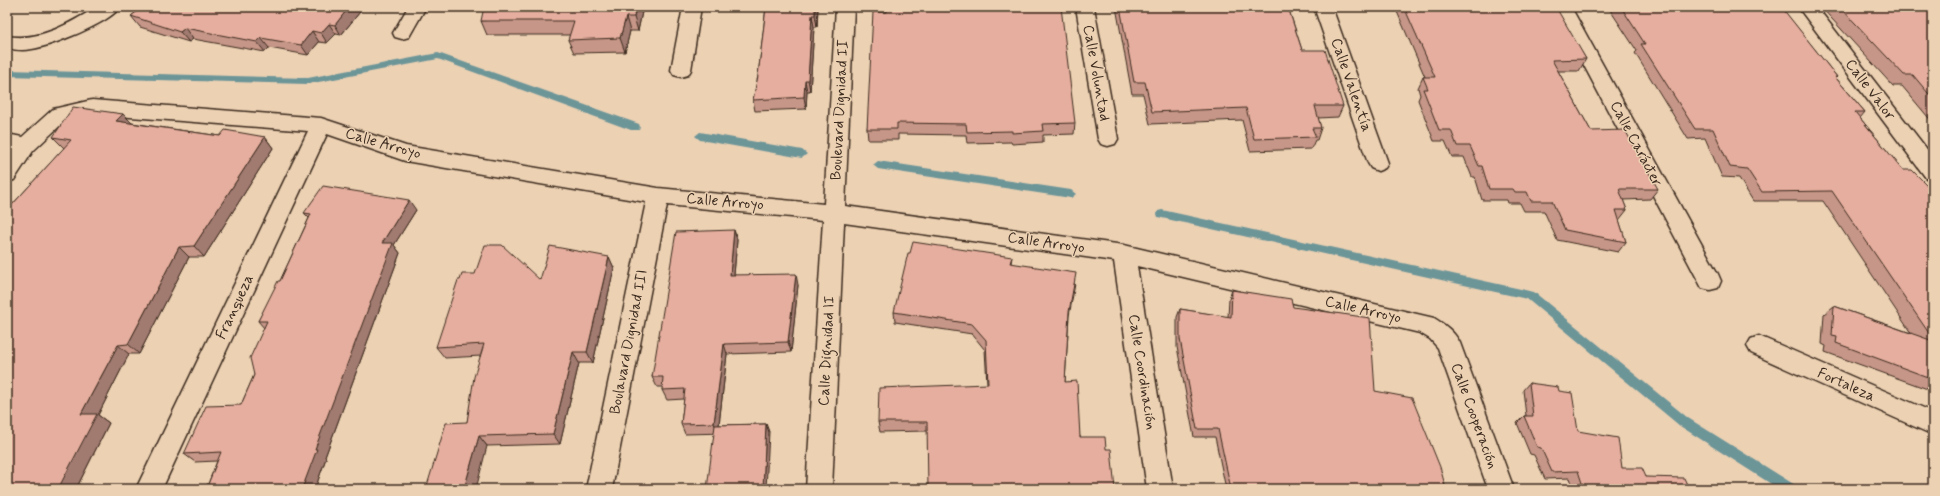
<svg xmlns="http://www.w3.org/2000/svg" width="1940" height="496" font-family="Mynerve,sans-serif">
  <rect width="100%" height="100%" fill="#ecd1b3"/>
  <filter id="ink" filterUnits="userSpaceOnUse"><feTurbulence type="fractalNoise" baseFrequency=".025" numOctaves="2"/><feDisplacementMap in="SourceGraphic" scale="8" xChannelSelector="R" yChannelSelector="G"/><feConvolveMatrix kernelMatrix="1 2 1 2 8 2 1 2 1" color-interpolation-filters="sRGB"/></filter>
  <g filter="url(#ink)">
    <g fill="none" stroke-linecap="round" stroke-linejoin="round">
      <path fill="#6c9598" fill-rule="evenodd" d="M438 53 639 124 640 127 639 130H631L438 59 308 84 7 76V70L308 78Z
        M700 132 802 150 807 154 802 158 700 140 695 136Z
        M878 161 1071 190 1076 194 1071 198 878 169 873 165Z
        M1162 210 1534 292 1688 418 1795 485 1796 489H1779L1680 426 1527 299 1162 218 1158 217 1157 214 1158 211Z"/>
      <defs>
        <path id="minor" d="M97 7H120C110 23 51 46 32 49 23 51 15 50 7 48V36C40 42 70 23 97 7Z
          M408 7H426L409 37 402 39 395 37 393 33Z
          M683 7H701L691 70 688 75 681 77 674 75 671 70Z
          M836 7H854L845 206 1124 245 1434 318C1445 325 1454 331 1460 343L1514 489H1488L1438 348 1430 339 1420 333 1137 266 1173 489H1147L1114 261 844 223 832 489H806L823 220 667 205 612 489H586L646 202 405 161 327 134 162 489H136L308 131 92 114 66 120 33 151 14 180 7 182V158L12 150 7 148V134L22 137 53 109 92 100 321 118 406 146 658 188 824 204Z
          M1076 7H1094L1118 139 1115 144 1108 146 1101 144 1098 139Z
          M1314 7H1332L1388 163 1385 168 1378 171 1371 168 1368 163Z
          M1553 7H1571L1718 274 1721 281 1718 288 1710 290 1702 288Z
          M1798 7H1817L1933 157V180L1926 178Z
          M1759 336 1933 412V435L1751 353 1747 346 1751 339Z"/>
      </defs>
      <use href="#minor" stroke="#3b2a1e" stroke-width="3"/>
      <use href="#minor" fill="#ecd1b3" fill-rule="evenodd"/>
    </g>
    <path fill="#c69688" stroke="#3b2a1e" d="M143 7H364L341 35 336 34 327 43 319 42 308 55 269 48 265 52 193 39 189 42 140 27 131 16Z
      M643 7 638 31H630L625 52 574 53 568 40 570 35H487L481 21Z
      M766 7H818L817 27H814L810 91H807L806 109 755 111 753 100 758 76Z
      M1116 7H1288L1302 50 1343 106 1338 117 1318 118 1321 128 1317 140H1315L1311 149 1250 151 1242 120 1150 124 1143 94H1132Z
      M1395 7H1552L1586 59 1579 71H1558L1591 131 1658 189 1650 199 1623 200 1627 210 1619 220 1626 242 1618 252 1557 240 1544 211H1524L1520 203H1508L1507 200H1482L1475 177H1472L1464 157H1452L1445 141H1434L1418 100 1420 95 1418 88 1423 77H1425Z
      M1608 7H1788L1784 11 1837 77 1836 78 1865 112 1860 118 1903 170 1933 191V391L1825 352 1826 346 1822 344 1824 314 1834 306 1911 333 1823 201H1753L1739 178 1722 177 1705 138 1688 139 1635 53 1637 51Z
      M1821 7H1933V123L1902 86H1893Z
      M887 12 1075 123 1074 134 1043 135V142L1012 144 1011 142 967 143 966 135 898 134V140H868L867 129Z
      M123 114 132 123 220 136 265 137 273 148 204 257H189L139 354H129L98 415 109 423 76 489H7L11 206 64 148 53 137Z
      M416 210 394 245 400 253 325 457 326 458 315 489H206L217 461 195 462 184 454 241 405 254 375 264 328 258 321 280 281 309 218 304 213Z
      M734 230 737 240 734 275 798 285 791 352 727 354 719 425 766 424 769 432 685 434 681 424 684 399 667 400 662 390 663 387H657L652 377Z
      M609 257 614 268 593 363H579L560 444 487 446 467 422 481 356 445 358 436 347Z
      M1012 257 1011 263 1075 284 1069 316 1065 382 1080 437 1106 449 1115 489 927 431 880 432 878 422 987 384 985 350 972 334 895 322 894 312Z
      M1232 290 1293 307 1375 391 1446 489H1226L1215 437H1194L1177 347V317L1180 309 1228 317 1229 299Z
      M1529 383 1559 391 1578 431 1622 468 1646 477 1689 489H1574L1570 478 1545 479 1534 455 1530 454 1517 423 1524 416H1526L1523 390Z"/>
    <path fill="#a17a6f" stroke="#3b2a1e" d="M349 7H364L341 35 335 25Z
      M636 7H643L638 31 634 17Z
      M815 7H818L817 27 815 15Z
      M1785 7H1788L1786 9 1775 19 1783 9Z
      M812 15 814 27 810 91 808 80Z
      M626 17 630 31 625 52 620 38Z
      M329 24 336 34 327 43 321 33Z
      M185 28 193 39 189 42 180 32Z
      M312 31 319 42 308 55 301 45Z
      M261 38 269 48 265 52 257 42Z
      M805 80 807 91 806 109 804 97Z
      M123 114 133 124 116 121Z
      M265 137 273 148 204 257 194 246Z
      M409 200 416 210 394 245 400 253 325 457 326 458 315 489H302L382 243Z
      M734 230 737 240 733 286 730 275Z
      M179 247 189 257 139 354 128 344Z
      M609 257 614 268 593 363 587 352Z
      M796 274 798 285 791 352 788 342Z
      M724 344 727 354 718 433 714 423Z
      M118 345 129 354 98 415 109 423 76 489H58L81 414Z
      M573 352 579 363 560 444 553 434Z
      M766 424 769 432 766 489H763Z
      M479 436 487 446 476 489H464Z"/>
    <path fill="#e6ae9e" stroke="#3b2a1e" d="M143 7H349L335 25 329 24 321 33 312 31 301 45 261 38 257 42 185 28 180 32 131 16Z
      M484 7H636L634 17H626L620 38 568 40 574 21H481Z
      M766 7H815V15H812L808 80H805L804 97 753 100 758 76Z
      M887 7H1061L1075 123 1042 124 1043 131 1012 133V131L967 132 966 124 897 123V129H867L873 12H887Z
      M1120 7H1288L1302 50H1325L1343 106H1315L1321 128H1312L1316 137 1254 139 1246 108 1152 112 1145 82H1134Z
      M1404 7H1552L1553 9H1557L1586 59 1552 60 1591 131 1625 130 1658 189H1619L1627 210H1616L1626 242 1565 230 1552 201H1531L1527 192H1515L1513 189H1489L1482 166H1479L1470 146H1457L1451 130H1439L1423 89H1428L1423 77H1435Z
      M1621 7H1785L1783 9 1837 77H1835L1865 112H1855L1903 170H1912L1933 191V339L1832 191 1762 192 1747 169 1730 167 1713 129H1695L1641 44H1645Z
      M1840 7H1933V99L1913 75H1904Z
      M73 107 123 114 116 121 220 136 225 130 265 137 194 246 179 247 128 344 118 345 81 414H97L58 489H7V206H11L71 140 53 137Z
      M323 186 409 200 382 243H393L315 449H317L302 489H206L221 452 184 454 206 406 241 405 254 375 250 358 267 321H258L278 281H280L311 214 304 213Z
      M734 230 730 275 796 274 788 342 724 344 714 423 681 424 685 389 662 390 663 377H652L676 232Z
      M913 242 1012 257 1010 263 1076 273 1069 312 1065 382 1077 381 1080 437H1105L1106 449H1111L1115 489H928L927 422H878L879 388 988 384 986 340 972 324 894 312 908 253H910Z
      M485 245H502L540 280 550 246 609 257 587 352H573L553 434 479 436 464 489H426L446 423 467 422 474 377 484 344 436 347 458 280H460L462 274H475Z
      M1232 290 1291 299 1293 307 1370 318 1375 391 1412 398 1440 467 1446 489H1231L1218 429H1197L1180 339V309L1231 317Z
      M1834 306 1933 341V379L1836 343 1837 337 1832 336Z
      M1529 383 1558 387 1559 391 1572 393 1578 431 1618 438 1622 468H1642L1646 477 1684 478 1689 489H1584L1578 471 1552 472 1541 448 1537 447 1524 416H1533Z
      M766 424 763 489H707L715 425Z"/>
  </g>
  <g text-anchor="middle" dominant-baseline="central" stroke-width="3" stroke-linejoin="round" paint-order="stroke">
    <g font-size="15" fill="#3b2a1e" stroke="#ecd1b3">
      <text transform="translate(1096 73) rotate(80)">Calle Voluntad</text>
      <text transform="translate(1351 85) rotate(71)">Calle Valentía</text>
      <text transform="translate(1870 90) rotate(53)">Calle Valor</text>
      <text transform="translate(840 110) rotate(-87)">Boulevard Dignidad II</text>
      <text transform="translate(383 144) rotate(16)">Calle Arroyo</text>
      <text transform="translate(1636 144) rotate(62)">Calle Carácter</text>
      <text transform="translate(725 202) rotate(5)">Calle Arroyo</text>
      <text transform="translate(1046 243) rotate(8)">Calle Arroyo</text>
      <text transform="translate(235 307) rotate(-65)">Franqueza</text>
      <text transform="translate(1363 310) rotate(13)">Calle Arroyo</text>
      <text transform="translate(629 342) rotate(-79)">Boulavard Dignidad III</text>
      <text transform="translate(827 351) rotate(-87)">Calle Dignidad II</text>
      <text transform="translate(1142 372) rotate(81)">Calle Coordinación</text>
      <text transform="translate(1846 385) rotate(24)">Fortaleza</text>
      <text transform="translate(1474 416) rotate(70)">Calle Cooperación</text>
    </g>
  </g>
  <rect width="1940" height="496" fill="none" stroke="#ecd1b3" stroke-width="24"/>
  <rect x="12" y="12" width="1916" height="472" fill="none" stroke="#3b2a1e" stroke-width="1.5" filter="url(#ink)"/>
</svg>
